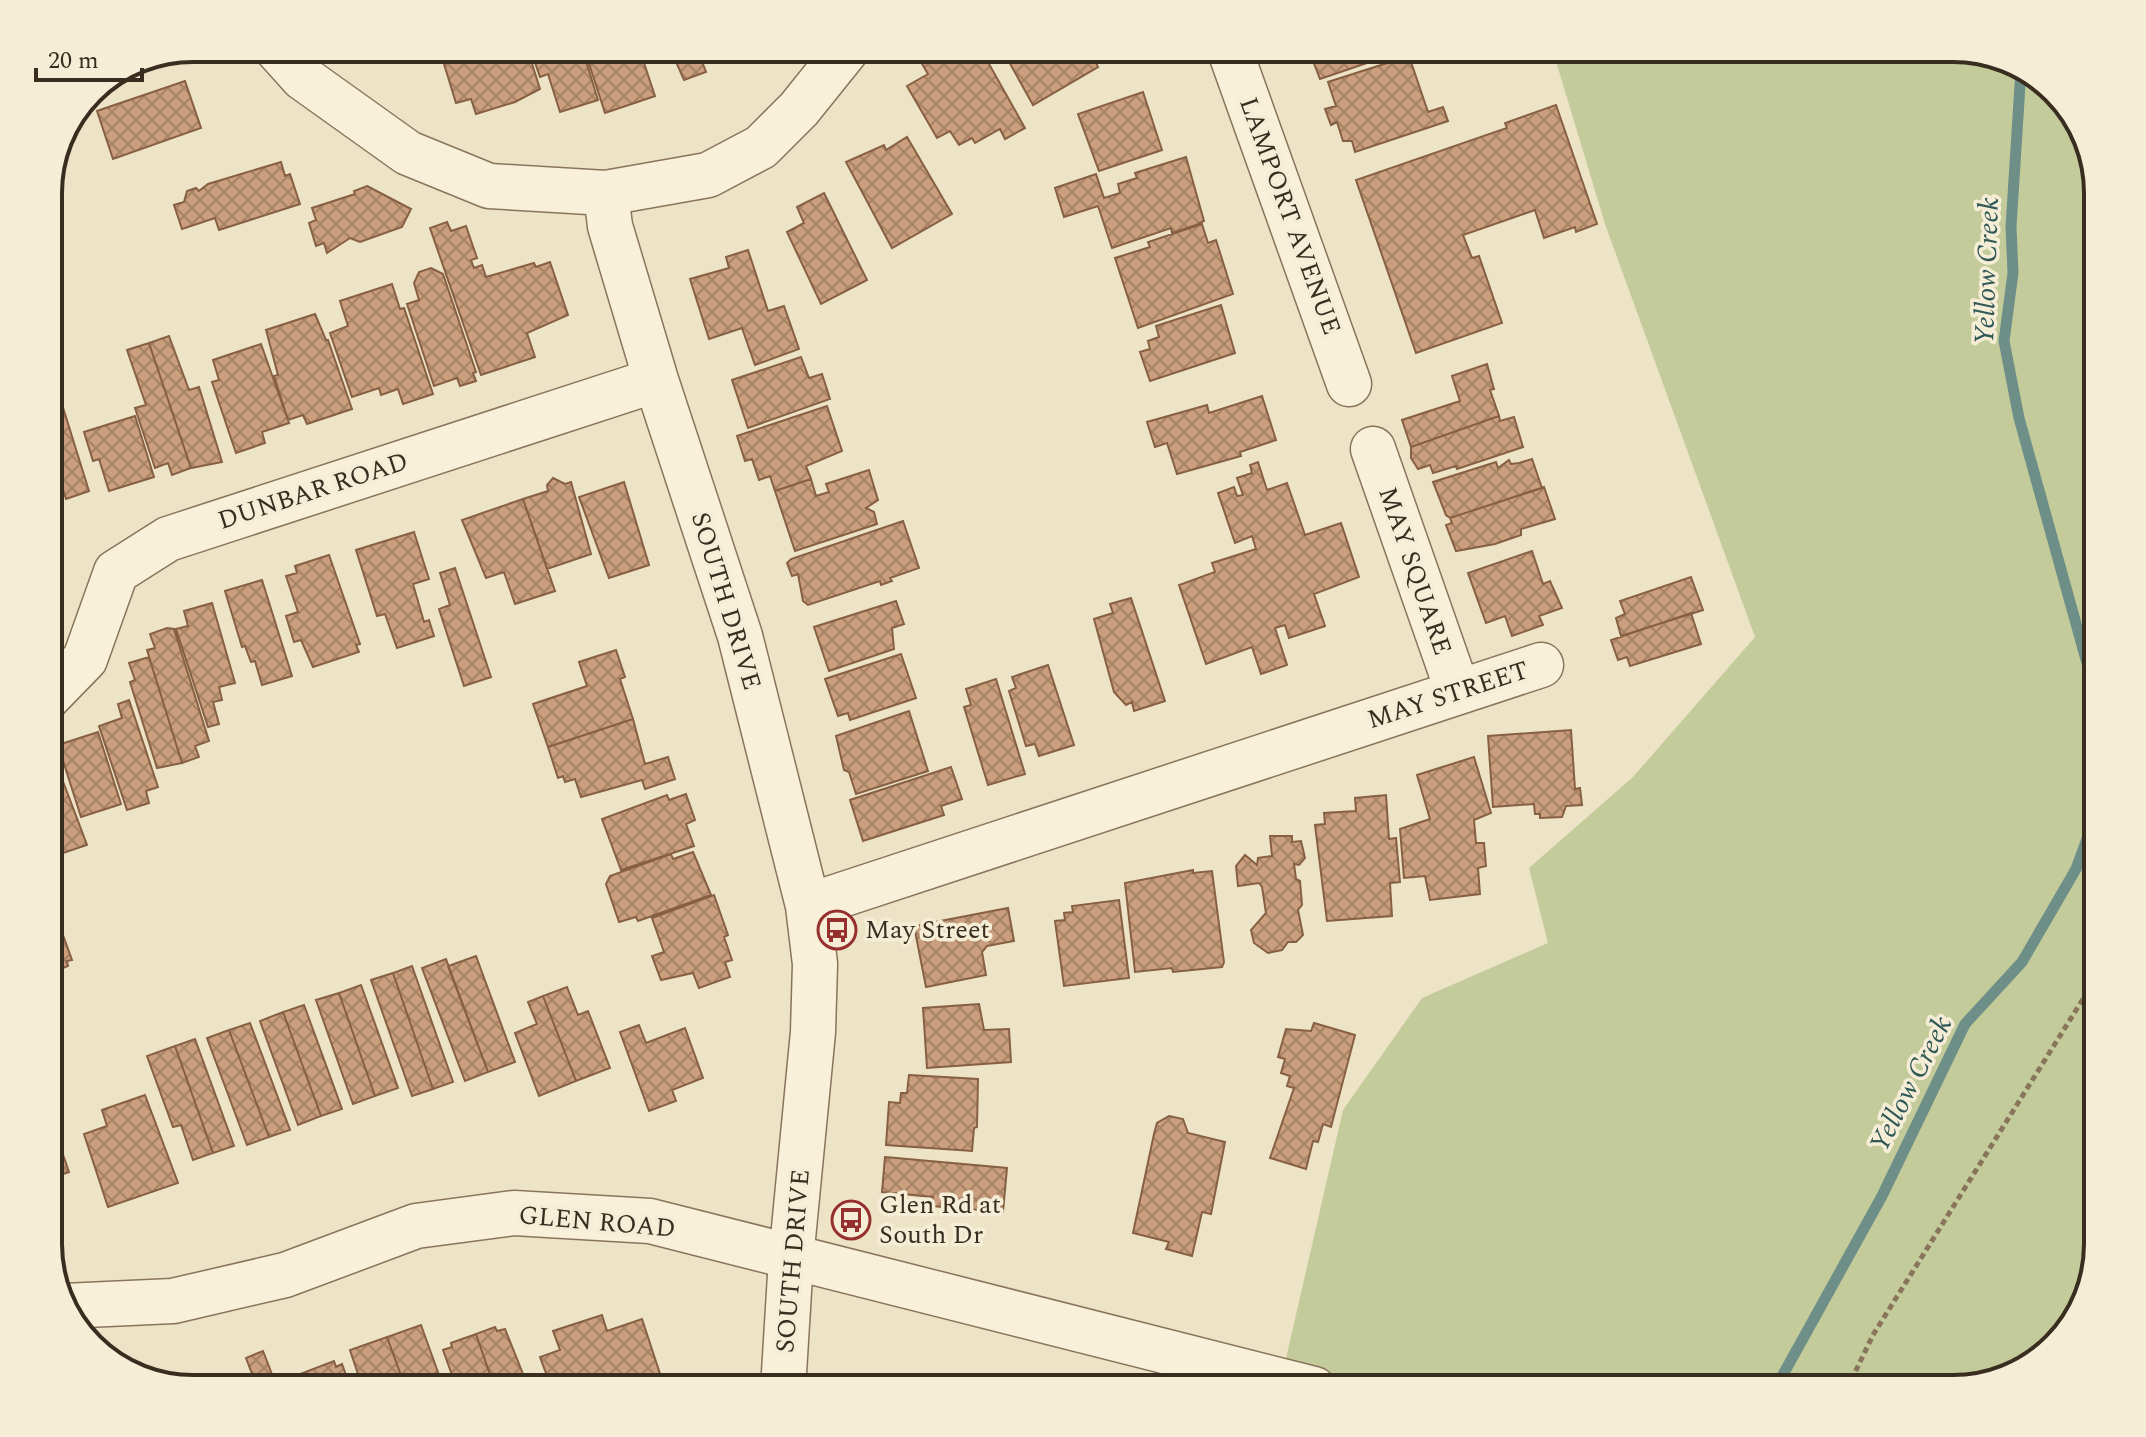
<svg xmlns="http://www.w3.org/2000/svg" width="2146" height="1437" font-family="Spectral,serif">
  <defs>
    <pattern id="building-cross-hatch" width="8" height="8" patternUnits="userSpaceOnUse" patternTransform="scale(2)"><rect width="8" height="8" fill="#cb9f7d"/><path d="M0 0l8 8M0 8l8-8" fill="none" stroke="#a68266"/></pattern>
  </defs>
  <rect width="100%" height="100%" fill="#ede3c6"/>
  <path fill="#c4cb9a" d="M1552 48H1953L2034 73 2083 129 2098 193V1244L2073 1325 2025 1370 1953 1389H1279L1343 1110 1422 998 1548 943 1529 868 1633 777 1755 637 1605 224Z"/>
  <g fill="none" stroke-linecap="round" stroke-linejoin="round">
    <path stroke="#6e8f88" stroke-width="11" d="M2021 69 2011 227 2013 273 2004 341 2019 418 2098 703
      M1775 1389 1882 1196 1965 1024 2022 962 2076 869 2098 809"/>
  </g>
  <path fill="url(#building-cross-hatch)" stroke="#876043" stroke-width="2" d="M464 48H527L540 89 515 102 476 114 471 99 456 103 444 64 466 53Z
    M530 48H582L598 100 560 112 548 74 540 77Z
    M584 48H639L655 96 605 113Z
    M670 48H726L722 56 701 59 706 72 684 80Z
    M923 48H980L1025 128 1005 139 1000 129 975 143 972 138 959 145 950 131 937 138 907 86 928 74 915 52Z
    M1006 48H1089L1098 67 1033 105 1008 60 1012 58Z
    M1308 48H1401L1402 51 1320 79Z
    M1409 56 1428 112 1443 107 1448 121 1355 152 1352 141H1343L1337 122 1331 125 1325 109 1336 106 1328 82Z
    M185 81 201 128 113 159 97 111Z
    M1143 92 1162 150 1099 171 1078 114Z
    M1556 105 1597 224 1576 232 1575 227 1544 238 1535 210 1463 235 1472 258 1479 256 1502 323 1416 353 1356 180 1507 128 1505 123Z
    M907 137 952 214 892 248 846 162 884 145 886 150Z
    M1186 157 1204 221 1196 225 1172 233 1171 228 1112 248 1098 206 1064 217 1055 188 1096 174 1104 198 1120 193 1118 184 1137 178 1135 173Z
    M281 162 285 176 290 174 300 204 219 230 215 218 182 229 174 205 184 202 187 191 196 188 199 191 208 184Z
    M367 186 411 209 402 227 360 242 350 238 327 253 324 243 316 246 309 223 316 220 312 208 355 194 354 191Z
    M824 193 867 280 821 304 787 232 804 223 797 207Z
    M447 222 451 231 466 226 477 258 471 260 474 268 482 265 486 277 534 263 536 267 550 262 568 315 527 333 535 357 481 375 430 228Z
    M1202 224 1208 243 1216 240 1233 294 1138 328 1115 258 1150 247 1148 242Z
    M748 250 768 311 784 306 799 349 755 365 742 328 709 339 690 279 729 268 726 257Z
    M431 268 443 274 476 372 473 373 476 381 460 386 457 378 434 386 407 304 419 300 414 283 419 272Z
    M392 284 400 309 404 308 433 394 403 404 398 389 381 395 379 388 352 397 330 333 348 326 340 301Z
    M1221 305 1235 353 1150 381 1140 352 1150 349 1148 341 1159 337 1156 326Z
    M315 314 326 340H328L352 409 307 424 303 415 288 420 274 376 278 375 266 330Z
    M169 336 189 390 199 387 222 462 191 468 149 343Z
    M149 343 191 468 172 475 168 463 155 468 135 408 146 405 127 350Z
    M261 344 289 423 262 432 265 443 236 453 212 382 219 380 213 360Z
    M801 357 809 378 822 374 830 399 748 428 732 380Z
    M1487 364 1494 389 1490 390 1499 416 1411 447 1402 420 1460 401 1452 376Z
    M56 385 89 491 66 499 59 477 48 481V387Z
    M1262 396 1276 440 1240 452 1241 456 1177 474 1167 443 1155 447 1147 422 1207 405 1209 413Z
    M827 406 842 451 806 466 811 479 775 491 770 476 759 480 752 459 745 461 737 436Z
    M135 416 154 477 109 491 99 459 93 461 84 432Z
    M1499 416 1500 421 1514 417 1523 447 1457 469 1456 466 1433 473 1430 465 1418 469 1411 458V447Z
    M1532 459 1542 488 1450 518 1446 515 1433 482 1496 462 1498 468 1509 460 1511 464 1519 463Z
    M1258 462 1267 490 1287 483 1305 535 1341 523 1359 577 1314 594 1325 626 1289 638 1285 625 1275 628 1287 665 1261 674 1252 647 1206 664 1179 585 1215 572 1212 563 1256 549 1252 536 1235 543 1218 493 1234 487 1237 496 1243 495 1237 478 1252 473 1250 465Z
    M869 470 878 500 866 508 874 512 877 524 795 551 775 491 811 479 816 496 829 492 826 484Z
    M553 478 565 484 571 482 591 554 547 569 523 499 548 491 547 485Z
    M624 482 649 565 609 578 579 497Z
    M1544 487 1555 519 1521 529V535L1495 544 1456 551 1446 525 1452 523 1450 518Z
    M523 499 555 591 515 604 504 572 486 578 462 520Z
    M903 521 919 568 890 578 892 581 881 585 880 581 808 605 803 601 798 574 792 576 787 563 791 559Z
    M414 532 429 579 413 584 424 622 429 620 434 636 397 648 385 614 377 616 356 550Z
    M1532 551 1543 584 1550 581 1562 608 1539 616 1543 625 1512 636 1505 616 1486 623 1468 573Z
    M329 555 360 644 356 645 359 652 313 667 301 640 294 642 286 616 298 612 286 576 297 573 295 566Z
    M455 568 491 677 464 686 439 609 450 605 440 573Z
    M1691 577 1703 610 1621 636 1616 618 1625 614 1620 601Z
    M262 580 292 676 262 685 255 661 251 662 245 646 242 647 225 591Z
    M1131 598 1165 701 1134 711 1132 702 1126 705 1114 692 1094 619 1113 613 1110 604Z
    M896 601 904 624 892 628 894 649 829 671 814 627Z
    M212 603 235 683 219 687 222 700 213 702 219 724 208 727 176 629 188 626 184 611Z
    M1691 613 1701 644 1630 666 1627 657 1618 660 1611 640Z
    M167 628 174 629 209 741 195 746 199 757 182 763 147 650 155 648 150 634Z
    M616 650 625 677 620 679 633 719 548 747 533 704 587 686 579 662Z
    M901 654 916 698 850 720 848 713 838 716 825 679Z
    M149 657 182 763 157 768 130 682 135 680 129 663Z
    M1048 665 1074 745 1039 756 1035 744 1026 746 1009 691 1016 688 1012 677Z
    M996 679 1025 774 988 785 964 707 971 705 966 689Z
    M129 700 158 787 146 791 149 803 127 810 99 726 122 718 118 704Z
    M909 711 928 771 856 794 849 772 844 770 836 736Z
    M633 719 645 764 668 757 675 779 645 789 642 780 581 797 575 779 565 782 563 776 558 778 548 747Z
    M1571 730 1575 789 1580 788 1582 805 1566 806 1562 817 1540 818V814H1535L1534 804 1493 807 1488 736Z
    M98 732 121 804 81 817 58 745Z
    M53 755 87 845 48 858V757Z
    M1474 757 1491 813 1474 820 1476 843H1484L1486 866 1478 868 1480 894 1430 900 1425 876 1404 878 1400 829 1430 819 1417 775Z
    M951 767 962 799 941 806 944 815 863 841 850 800Z
    M686 794 695 820 686 824 694 846 621 870 602 819 667 795 669 800Z
    M1386 795 1389 839 1396 838 1400 882 1390 883 1392 916 1327 921 1315 825 1325 824 1324 813 1356 811 1355 798Z
    M1270 836H1292V842L1301 841 1305 858 1299 865 1294 864 1296 879 1300 881 1302 905 1298 910 1303 935 1296 942H1288L1282 950 1268 953 1254 943 1251 930 1266 913 1262 887 1259 883 1238 886 1236 866 1245 855 1257 865 1258 858 1272 856Z
    M693 852 711 895 638 921 636 917 619 922 606 884 610 876 671 854 673 859Z
    M1193 870V873L1212 871 1224 962 1222 967 1173 972 1172 968 1135 972 1125 883Z
    M714 895 728 935 724 937 732 960 725 962 730 977 699 988 693 973 661 980 652 956 664 952 652 918Z
    M1119 900 1129 978 1064 986 1055 921 1065 920 1064 913 1073 912 1072 906Z
    M1008 908 1014 941 987 946 982 952 986 975 926 987 914 926Z
    M59 924 72 960 67 961 68 966 49 974 48 928Z
    M476 956 515 1062 488 1072 448 966Z
    M446 959 488 1072 465 1081 422 968Z
    M412 966 453 1082 433 1089 393 973Z
    M393 973 433 1089 412 1096 371 980Z
    M361 985 398 1088 375 1096 339 993Z
    M567 987 578 1015 588 1011 610 1068 576 1081 543 996Z
    M339 993 375 1096 353 1104 316 1000Z
    M543 996 576 1081 539 1096 515 1033 537 1024 528 1002Z
    M979 1004 984 1030 1009 1029 1011 1062 927 1068 923 1008Z
    M304 1005 342 1109 321 1116 283 1012Z
    M283 1012 321 1116 298 1125 260 1021Z
    M250 1023 290 1130 269 1137 229 1030Z
    M1314 1023 1355 1035 1331 1127 1323 1124 1318 1142 1313 1141 1306 1169 1270 1158 1294 1088 1287 1086 1290 1076 1281 1073 1285 1059 1278 1057 1286 1029 1311 1031Z
    M639 1025 646 1043 685 1028 703 1078 672 1090 676 1101 649 1111 620 1032Z
    M229 1030 269 1137 247 1145 207 1038Z
    M195 1039 234 1146 213 1153 175 1046Z
    M175 1046 213 1153 193 1160 181 1125 173 1127 147 1056Z
    M909 1075 978 1079 977 1127 974 1128 972 1151 886 1145 889 1102 900 1103 901 1093H907Z
    M145 1095 178 1183 108 1207 84 1134 107 1126 102 1110Z
    M1169 1116 1183 1119 1188 1133 1225 1142 1211 1214 1202 1212 1192 1256 1166 1249 1169 1242 1133 1233 1154 1134 1157 1123Z
    M58 1140 69 1172 48 1179V1143Z
    M885 1157 1007 1168 1003 1212 932 1206 933 1197 882 1192Z
    M602 1315 607 1331 642 1319 665 1389H552L540 1357 560 1350 553 1331Z
    M421 1325 444 1389H406L387 1337Z
    M495 1327 497 1331 505 1329 529 1389H495L476 1334Z
    M476 1334 495 1389H457L443 1350 452 1347 451 1343Z
    M387 1337 406 1389H363L350 1350Z
    M263 1351 275 1382 281 1389H254L256 1384 246 1358Z
    M334 1361 336 1367 342 1364 351 1389H291L287 1379Z
    M221 1378 225 1389 191 1388Z"/>
  <g fill="none" stroke-linecap="round" stroke-linejoin="round">
    <defs>
      <path id="minor" d="M276 48 303 78 408 153 489 186 606 193 708 175 761 147 799 109 848 48
        M1229 48 1349 384
        M606 193 610 226 656 380 740 636 808 906 815 964 813 1032 791 1259 783 1389
        M1373 449 1458 692
        M48 697 85 659 116 572 168 539 656 380
        M808 906 1541 665
        M64 1306 173 1301 285 1275 416 1226 514 1213 650 1221 1314 1389"/>
    </defs>
    <use href="#minor" stroke="#88755c" stroke-width="47"/>
    <path stroke="#88755c" stroke-width="5" stroke-dasharray="6 4" stroke-linecap="butt" d="M2090 160 2085 289 2098 435
      M1847 1389 1873 1335 2098 975"/>
    <use href="#minor" stroke="#f8f0d9" stroke-width="44"/>
  </g>
  <defs>
    <symbol id="bus-ring" viewBox="-11 -11 22 22"><circle r="9.5" fill="#f5edd6" stroke="#96302e" stroke-width="1.5"/><path d="M-5-6H5V4H4V6H2V4H-2V6H-4V4H-5ZM-3.5-4V0h7V-4ZM-3.5 1.2v1.5H-2V1.2ZM2 1.2v1.5H3.5V1.2Z" fill="#96302e"/></symbol>
  </defs>
  <g fill-rule="evenodd">
    <use href="#bus-ring" x="815" y="908" width="44" height="44"/>
    <use href="#bus-ring" x="829" y="1198" width="44" height="44"/>
  </g>
  <g text-anchor="middle" dominant-baseline="central" stroke-width="7" stroke-linejoin="round" paint-order="stroke">
    <g font-size="26" fill="#392d20" stroke="#f5edd6">
      <text transform="translate(1290 216) rotate(70)">LAMPORT AVENUE</text>
      <text transform="translate(313 491) rotate(-18)">DUNBAR ROAD</text>
      <text transform="translate(1415 571) rotate(71)">MAY SQUARE</text>
      <text transform="translate(726 601) rotate(73)">SOUTH DRIVE</text>
      <text transform="translate(1448 695) rotate(-18)">MAY STREET</text>
      <text transform="translate(597 1222) rotate(5)">GLEN ROAD</text>
      <text transform="translate(793 1261) rotate(-85)">SOUTH DRIVE</text>
    </g>
    <g font-size="26" fill="#392d20" stroke="#f5edd6" text-anchor="start">
      <text x="865" y="930">May Street</text>
      <text x="879" y="1205">Glen Rd at<tspan x="879" dy="30">South Dr</tspan></text>
    </g>
    <g font-size="28" font-style="italic" fill="#2f5857" stroke="#f5edd6">
      <text transform="translate(1987 271) rotate(-88)">Yellow Creek</text>
      <text transform="translate(1911 1084) rotate(-63)">Yellow Creek</text>
    </g>
  </g>
  <path d="M0 0H2146V1437H0ZM193 62H1953A131 131 0 0 1 2084 193V1244A131 131 0 0 1 1953 1375H193A131 131 0 0 1 62 1244V193A131 131 0 0 1 193 62Z" fill="#f5edd6" fill-rule="evenodd"/>
  <path fill="none" stroke="#392d20" stroke-width="4" d="M193 62H1953A131 131 0 0 1 2084 193V1244A131 131 0 0 1 1953 1375H193A131 131 0 0 1 62 1244V193A131 131 0 0 1 193 62Z"/>
  <path d="M36 68v12h106v-12" fill="none" stroke="#392d20" stroke-width="4"/>
  <text x="48" y="68" font-size="24" fill="#392d20" stroke="#f5edd6" stroke-width="6" paint-order="stroke">20 m</text>
</svg>
